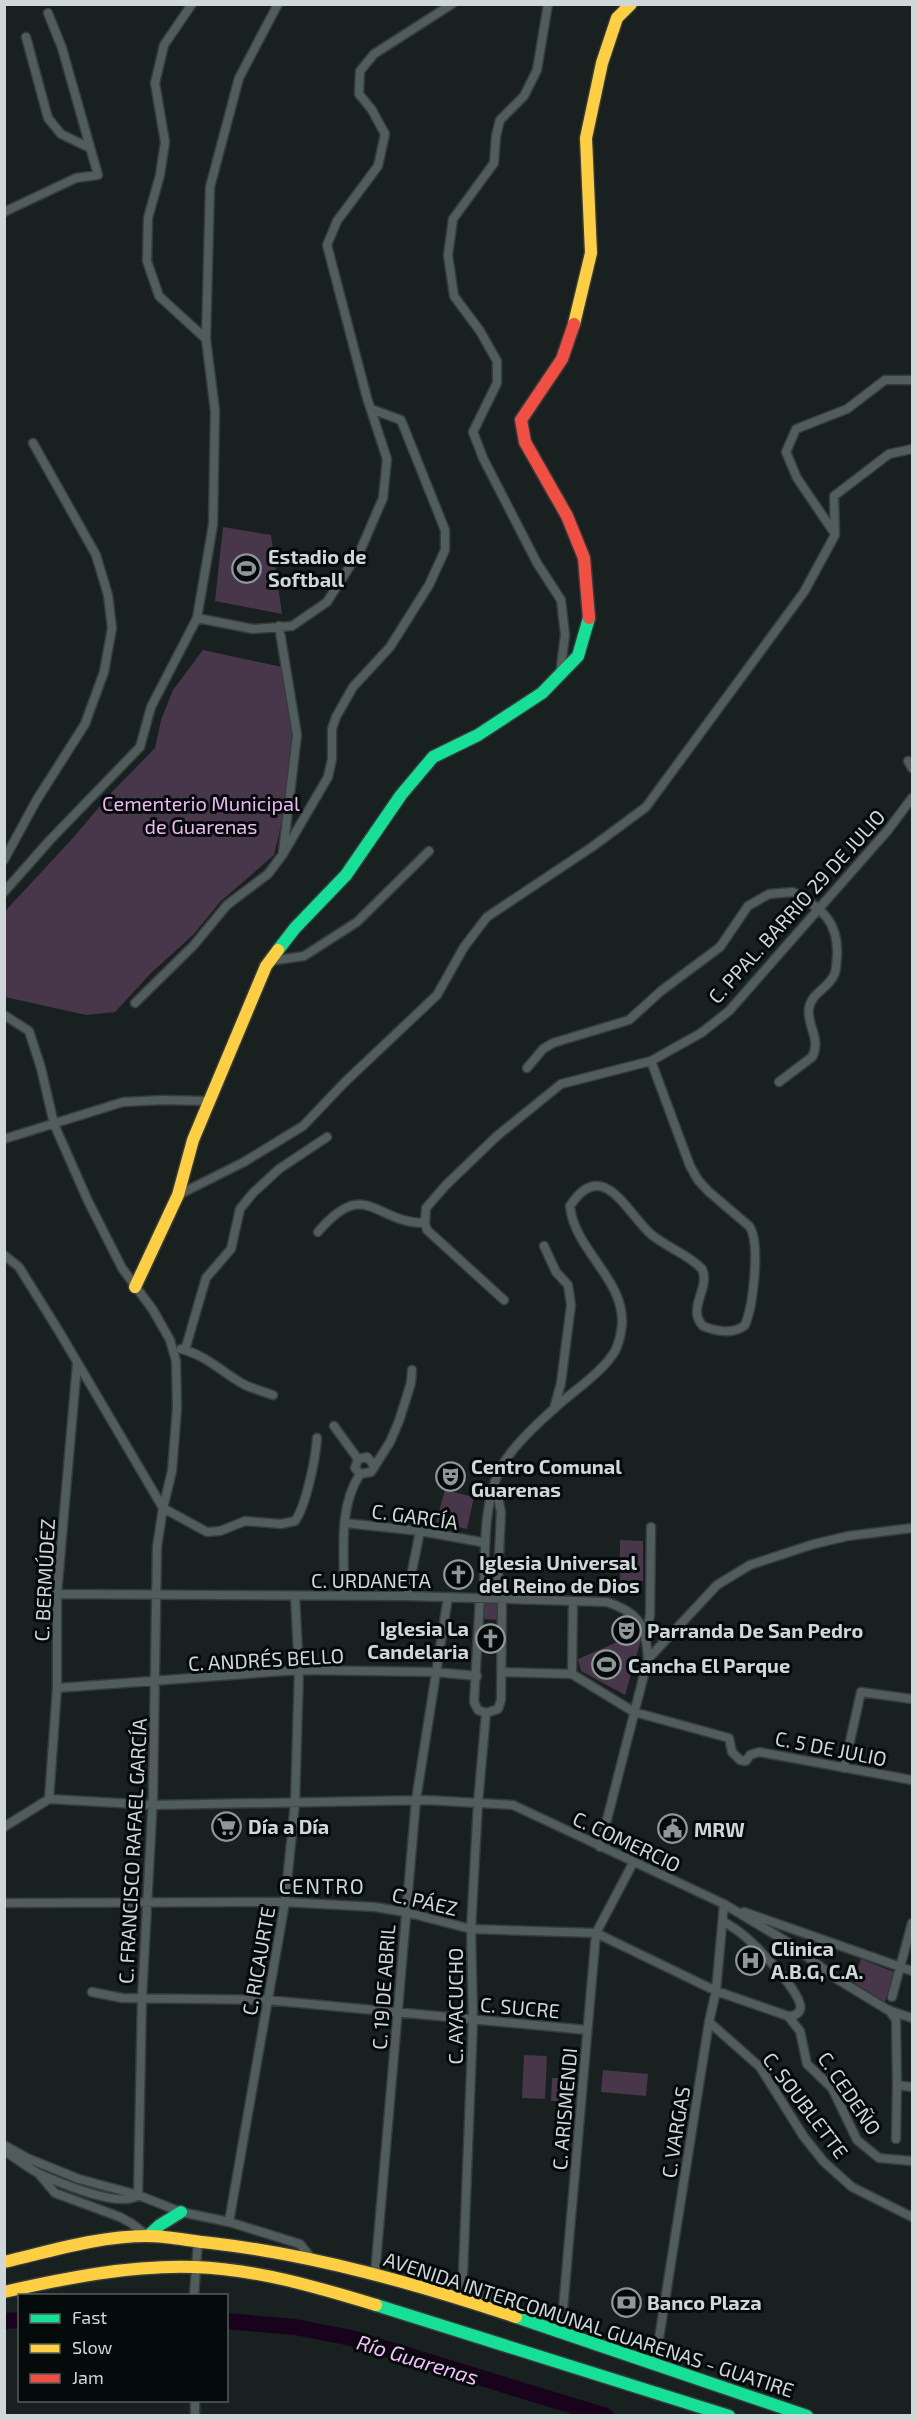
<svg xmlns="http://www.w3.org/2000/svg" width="917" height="2420" font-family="'Exo 2',sans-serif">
  <rect width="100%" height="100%" fill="#182020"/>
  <path fill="#48364a" d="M223 527 271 535 282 614 215 601Z
    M203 650 282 667 292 729 286 804 274 855 220 902 193 935 152 972 115 1012 86 1015 5 997 4 914 8 908 73 838 111 793 155 748 161 720 173 690Z
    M445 1490 474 1497 467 1529 436 1522Z
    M620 1540 643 1541V1581H620Z
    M483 1601 499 1602V1620L483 1619Z
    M638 1633 641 1640 625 1695 581 1671 578 1659Z
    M861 1959 894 1972 885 2002 853 1982Z
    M524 2055 547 2056 545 2099 522 2098Z
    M603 2070 648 2074 646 2096 601 2092Z
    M552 2078H563L562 2101H551Z"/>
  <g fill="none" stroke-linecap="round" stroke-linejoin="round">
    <path stroke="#19031c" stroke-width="16" d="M4 2321 20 2320
      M226 2321 295 2327 351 2338 606 2416"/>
    <defs>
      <path id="street" d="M192 4 164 45 155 83 165 142 160 175 148 218 147 261 159 296 206 339
        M548 4 537 70 524 96 500 120 496 136 494 163 453 219 448 255 454 296 480 331 497 361V383L473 432 483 458 537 563 561 600 565 635 560 675
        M26 37 48 118 61 134 90 148
        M4 212 76 178 98 175 62 48 48 13
        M835 534 797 478 786 452 796 429 847 409 885 380H912
        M197 618 253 629 292 626 327 602 361 549 383 498 387 459 367 398 327 245 337 221 378 166 385 134 372 110 359 94 360 71 374 54 452 4
        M279 626 297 735 283 852
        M908 761 912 768
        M4 860 36 801 85 724 104 672 112 628 108 595 96 555 33 443
        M4 892 50 840 140 747 151 707 197 618 213 525 215 411 206 339 210 187 239 78 278 4
        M270 961 304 956 357 922 429 851
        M135 1003 194 945 227 905 268 874 283 854 328 777 332 759V729L336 717 353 687 390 647 429 585 445 550V530L401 420 371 409
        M4 1015 29 1031 41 1068 54 1124 88 1201 122 1268 153 1310 170 1340 176 1361 177 1408 172 1471 163 1508 157 1547 153 1796 142 1998 138 2195C122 2209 63 2184 44 2176 30 2170 18 2159 4 2151
        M527 1068 543 1049 553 1043 629 1020 661 991 720 947 748 906 769 894 793 892C822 909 839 921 837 957 836 962 837 970 834 975 828 989 812 992 809 1008 806 1025 822 1039 812 1057L779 1082
        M4 1139 123 1102 163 1100 208 1101
        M178 1195 244 1162 303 1126 345 1082 437 995 464 947 487 917 592 847 646 807 804 592 835 535 834 496 889 454 912 449
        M318 1232C366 1176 374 1223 425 1223
        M544 1246 556 1272 568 1285 571 1305 561 1383 554 1409
        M4 1255 19 1267 60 1333 163 1508 207 1532 220 1531 245 1521 281 1524 295 1521C306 1506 316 1457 317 1438
        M504 1300 427 1230 425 1223 426 1208 446 1185 497 1136 561 1084 651 1061
        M181 1349C206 1355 223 1373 245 1385 254 1389 264 1392 273 1395
        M185 1350 206 1278 231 1249 240 1209 253 1193 279 1169 327 1137
        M334 1426 358 1459
        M358 1459 367 1457 374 1465
        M358 1459 355 1468 360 1474
        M360 1474 371 1472 390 1442 399 1421 411 1383 412 1370
        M496 1488 501 1512 497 1598
        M345 1523 420 1531 481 1542
        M57 1594 407 1596 607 1602C640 1613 646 1626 648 1659
        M344 1596C345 1556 337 1509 360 1474
        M407 1596 420 1531
        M480 1598 474 1702 478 1710 486 1713 498 1709 501 1700 502 1598
        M484 1598C485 1558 482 1499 503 1464 517 1440 558 1404 580 1387 592 1377 607 1365 615 1351 619 1344 621 1333 622 1325 625 1279 574 1250 570 1206 603 1155 627 1214 652 1235 668 1248 689 1255 702 1269 711 1288 686 1308 703 1326 715 1331 734 1335 745 1325 753 1306 761 1242 749 1226L708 1191 698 1180 690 1166 651 1061 701 1033 729 1011 888 830 912 798
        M647 1635 650 1614 651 1527
        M501 1672 572 1674 634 1712 729 1738 732 1752 740 1760 746 1761 750 1755 759 1752 912 1780
        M572 1674 573 1601
        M57 1688 299 1670 435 1672 477 1676
        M844 1768 861 1692 912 1699
        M49 1799 57 1688V1594L77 1364
        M4 1827 49 1799 153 1805 426 1800 513 1805 724 1904 789 1943 837 1979 888 2010 912 2018
        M600 1847 648 1659 717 1585 750 1565 814 1544 848 1536 912 1528
        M4 1903 285 1902 375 1907 405 1912 471 1929 596 1933 716 1991 788 2016 800 2031 807 2064 832 2088 857 2140 879 2158 912 2161
        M744 1912 912 1971
        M723 1921C729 1925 736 1929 742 1934 754 1943 806 1996 800 2010 798 2015 793 2016 788 2016
        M92 1992 122 1998 267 2000 587 2030
        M892 1997 912 1923
        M889 2010 896 2020 897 2085 912 2087
        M709 2022 760 2067 804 2137 824 2162 852 2187 912 2217
        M896 2139 897 2085
        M4 2145 27 2158 79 2179 138 2195 181 2212 229 2222 300 2244 311 2258
        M39 2174 55 2193 120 2217 131 2223 148 2236
        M229 2222 285 1902 295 1803 299 1670 295 1596
        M375 2274 416 1800 448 1597
        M462 2290 513 2302
        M194 2296 198 2241
        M462 2299 473 2020 471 1929 478 1803 486 1713
        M561 2332 596 1933 633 1863
        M655 2364 709 2022 716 1991 724 1904 726 1905
        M195 2400V2416"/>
      <path id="fast" d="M278 950 295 928 346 875 401 795 433 757 478 735 542 693 578 656 589 618
        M148 2236 160 2225 181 2212
        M376 2305 729 2416
        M516 2317 807 2416"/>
      <path id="slow" d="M574 324 591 253 586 138 602 63 617 18 631 4
        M135 1287 178 1195 193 1140 266 966 278 950
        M4 2262C51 2251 99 2236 147 2236 168 2236 190 2241 211 2243 315 2255 417 2284 516 2317
        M4 2292C66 2278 130 2265 194 2267 256 2269 317 2287 376 2305"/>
      <path id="jam" d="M574 324 562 359 521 420 525 442 567 516 584 558 589 618"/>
    </defs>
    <use href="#street" stroke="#363c3d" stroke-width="11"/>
    <use href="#fast" stroke="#363c3d" stroke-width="15"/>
    <use href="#slow" stroke="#363c3d" stroke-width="15"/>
    <use href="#jam" stroke="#363c3d" stroke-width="15"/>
    <use href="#street" stroke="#515c5c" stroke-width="8"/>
    <use href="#fast" stroke="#16e098" stroke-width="12"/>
    <use href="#slow" stroke="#ffcf43" stroke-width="12"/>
    <use href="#jam" stroke="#f24e42" stroke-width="12"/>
  </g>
  <defs>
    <symbol id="stadium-ring" viewBox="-11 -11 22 22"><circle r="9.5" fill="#050b0b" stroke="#8f9798" stroke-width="1.5"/><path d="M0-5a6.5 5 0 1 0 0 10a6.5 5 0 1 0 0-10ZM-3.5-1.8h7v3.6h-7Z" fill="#8f9798"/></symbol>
    <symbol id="theatre-ring" viewBox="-11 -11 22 22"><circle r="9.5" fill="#050b0b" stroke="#8f9798" stroke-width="1.5"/><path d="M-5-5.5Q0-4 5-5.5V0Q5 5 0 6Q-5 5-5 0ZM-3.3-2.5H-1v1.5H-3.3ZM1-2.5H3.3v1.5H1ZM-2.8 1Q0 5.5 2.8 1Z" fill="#8f9798"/></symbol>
    <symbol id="church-ring" viewBox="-11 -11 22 22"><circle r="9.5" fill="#050b0b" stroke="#8f9798" stroke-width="1.5"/><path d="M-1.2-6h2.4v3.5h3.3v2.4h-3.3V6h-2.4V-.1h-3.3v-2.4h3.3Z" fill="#8f9798"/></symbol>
    <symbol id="supermarket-ring" viewBox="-11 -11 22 22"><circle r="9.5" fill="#050b0b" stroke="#8f9798" stroke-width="1.5"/><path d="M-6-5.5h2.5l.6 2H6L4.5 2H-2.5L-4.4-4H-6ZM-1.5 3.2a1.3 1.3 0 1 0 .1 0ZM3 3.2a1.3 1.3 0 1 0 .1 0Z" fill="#8f9798"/></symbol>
    <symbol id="civic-ring" viewBox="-11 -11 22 22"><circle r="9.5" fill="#050b0b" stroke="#8f9798" stroke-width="1.5"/><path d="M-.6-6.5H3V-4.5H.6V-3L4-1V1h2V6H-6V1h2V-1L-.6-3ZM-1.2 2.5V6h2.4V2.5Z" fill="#8f9798"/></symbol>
    <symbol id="hospital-ring" viewBox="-11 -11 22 22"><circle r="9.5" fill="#050b0b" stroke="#8f9798" stroke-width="1.5"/><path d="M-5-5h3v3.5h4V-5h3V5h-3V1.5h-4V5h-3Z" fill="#8f9798"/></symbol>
    <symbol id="bank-ring" viewBox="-11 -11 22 22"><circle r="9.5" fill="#050b0b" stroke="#8f9798" stroke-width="1.5"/><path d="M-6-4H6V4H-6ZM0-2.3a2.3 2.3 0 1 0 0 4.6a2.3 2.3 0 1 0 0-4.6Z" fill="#8f9798"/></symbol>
  </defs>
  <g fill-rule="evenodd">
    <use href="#stadium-ring" x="230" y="552" width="33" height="33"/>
    <use href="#theatre-ring" x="434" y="1460" width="33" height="33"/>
    <use href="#church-ring" x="442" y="1558" width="33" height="33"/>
    <use href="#theatre-ring" x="610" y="1614" width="33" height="33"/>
    <use href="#church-ring" x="474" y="1622" width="33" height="33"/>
    <use href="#stadium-ring" x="590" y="1648" width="33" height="33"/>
    <use href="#supermarket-ring" x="210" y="1810" width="33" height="33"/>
    <use href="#civic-ring" x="656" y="1812" width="33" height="33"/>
    <use href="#hospital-ring" x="734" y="1944" width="33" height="33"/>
    <use href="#bank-ring" x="610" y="2286" width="33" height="33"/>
  </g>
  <g text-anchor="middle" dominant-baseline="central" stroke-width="6" stroke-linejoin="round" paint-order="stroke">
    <g font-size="20" font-weight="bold" fill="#cfd7d8" stroke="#050b0b" text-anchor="start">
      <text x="268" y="556">Estadio de<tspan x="268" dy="23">Softball</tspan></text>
      <text x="471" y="1466">Centro Comunal<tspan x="471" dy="23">Guarenas</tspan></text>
      <text x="479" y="1562">Iglesia Universal<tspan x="479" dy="23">del Reino de Dios</tspan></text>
      <text x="469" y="1628" text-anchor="end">Iglesia La<tspan x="469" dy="23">Candelaria</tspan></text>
      <text x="647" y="1630">Parranda De San Pedro</text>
      <text x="628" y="1665">Cancha El Parque</text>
      <text x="248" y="1826">Día a Día</text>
      <text x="694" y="1829">MRW</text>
      <text x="771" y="1948">Clinica<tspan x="771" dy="23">A.B.G, C.A.</tspan></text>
      <text x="647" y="2302">Banco Plaza</text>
    </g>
    <g font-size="20" fill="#efb6f4" stroke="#050b0b">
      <text x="201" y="803">Cementerio Municipal<tspan x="201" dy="23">de Guarenas</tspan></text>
    </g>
    <g font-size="20" fill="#cfd7d8" stroke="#050b0b">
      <text transform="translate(796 906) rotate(-48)">C. PPAL. BARRIO 29 DE JULIO</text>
      <text transform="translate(415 1516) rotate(8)">C. GARCÍA</text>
      <text transform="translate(44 1580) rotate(-87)">C. BERMÚDEZ</text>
      <text x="371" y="1580">C. URDANETA</text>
      <text transform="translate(266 1659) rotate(-3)">C. ANDRÉS BELLO</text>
      <text transform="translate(831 1748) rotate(11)">C. 5 DE JULIO</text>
      <text transform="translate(627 1841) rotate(25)">C. COMERCIO</text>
      <text transform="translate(132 1851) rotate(-87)">C. FRANCISCO RAFAEL GARCÍA</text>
      <text transform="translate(425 1901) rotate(13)">C. PÁEZ</text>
      <text transform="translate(258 1961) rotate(-80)">C. RICAURTE</text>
      <text transform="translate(383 1987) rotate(-86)">C. 19 DE ABRIL</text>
      <text transform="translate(455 2006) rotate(-90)">C. AYACUCHO</text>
      <text transform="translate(520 2007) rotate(5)">C. SUCRE</text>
      <text transform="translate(850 2093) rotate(56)">C. CEDEÑO</text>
      <text transform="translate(806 2105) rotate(53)">C. SOUBLETTE</text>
      <text transform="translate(564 2109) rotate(-85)">C. ARISMENDI</text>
      <text transform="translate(675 2132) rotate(-81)">C. VARGAS</text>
      <text transform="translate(589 2324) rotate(18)">AVENIDA INTERCOMUNAL GUARENAS - GUATIRE</text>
    </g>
    <g font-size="21" letter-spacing="1.5" fill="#c7d9da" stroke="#050b0b">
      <text x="322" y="1885">CENTRO</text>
    </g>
    <g font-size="21" font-style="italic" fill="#f9bffd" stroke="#050b0b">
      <text transform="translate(418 2359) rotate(17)">Río Guarenas</text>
    </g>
  </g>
  <rect width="917" height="2420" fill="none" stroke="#cfd7d8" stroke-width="12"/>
  <rect x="18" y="2294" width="210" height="108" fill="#050b0b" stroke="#565d5d" stroke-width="1.5"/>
  <rect x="30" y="2314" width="30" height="9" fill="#16e098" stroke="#565d5d" stroke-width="1.5"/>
  <text x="72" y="2324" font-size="18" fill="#cfd7d8">Fast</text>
  <rect x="30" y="2344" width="30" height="9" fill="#ffcf43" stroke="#565d5d" stroke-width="1.5"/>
  <text x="72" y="2354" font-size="18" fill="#cfd7d8">Slow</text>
  <rect x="30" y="2374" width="30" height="9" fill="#f24e42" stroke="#565d5d" stroke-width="1.5"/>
  <text x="72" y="2384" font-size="18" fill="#cfd7d8">Jam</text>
</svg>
